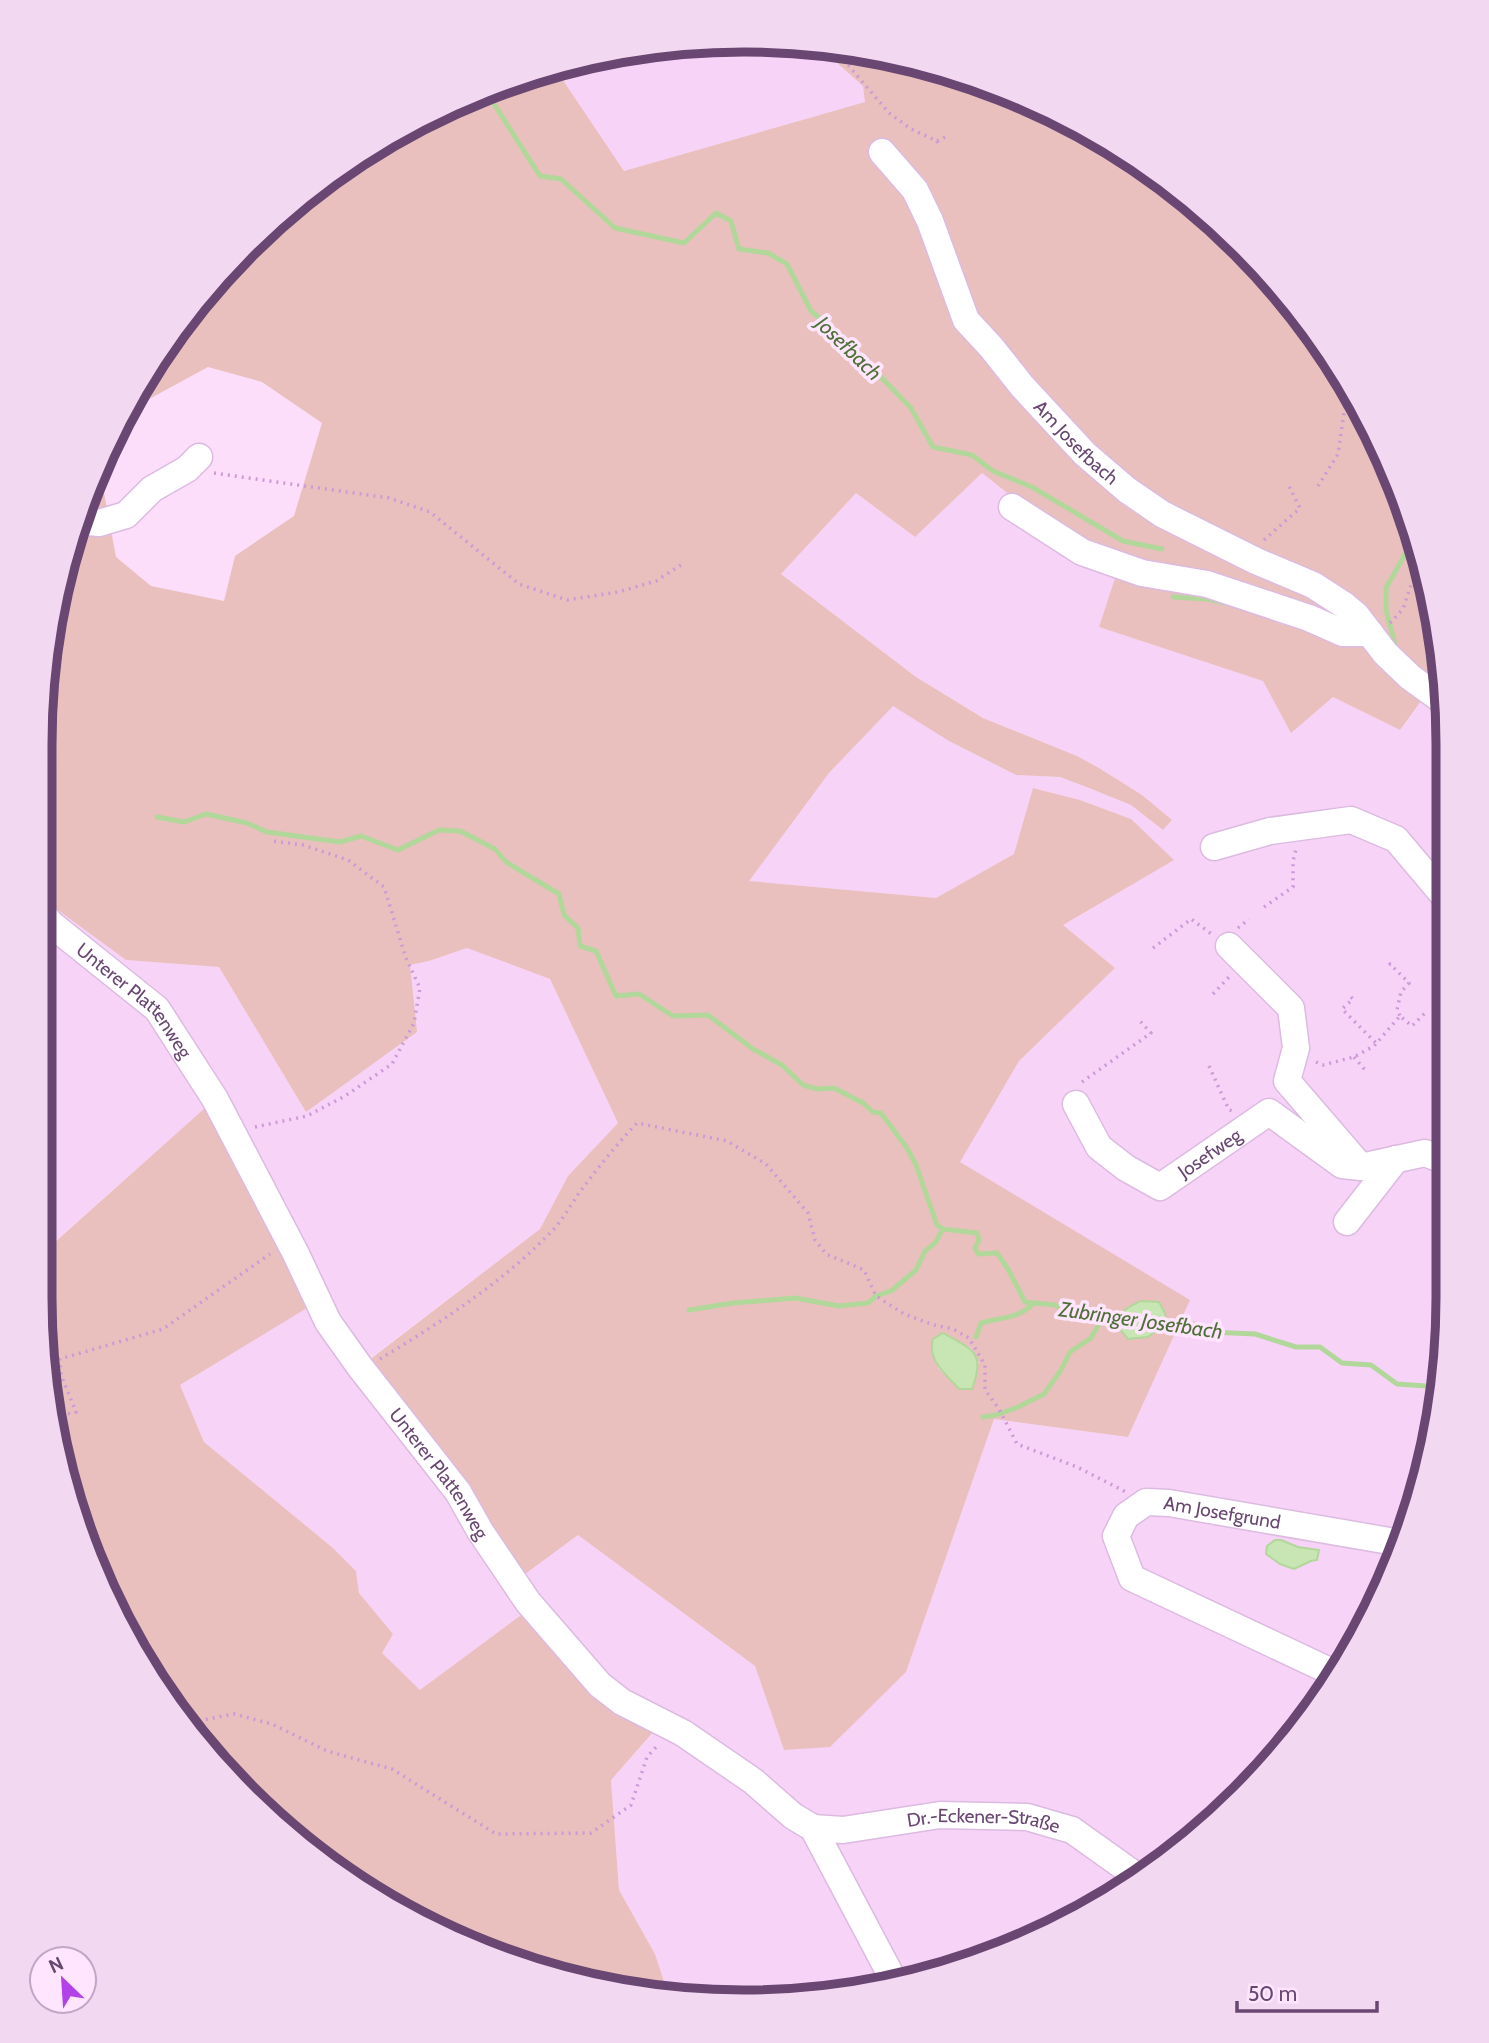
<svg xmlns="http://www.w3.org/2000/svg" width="1489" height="2043" font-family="Cabin,sans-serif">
  <rect width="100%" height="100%" fill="#fcdefa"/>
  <path fill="#f8d3f8" d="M698 42 836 46 860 52 865 102 624 171 554 68 562 64Z
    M982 473 1115 579 1099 627 1263 681 1291 732 1333 697 1400 730 1433 685 1443 694 1447 1345 1425 1481 1376 1610 1274 1763 1174 1857 1014 1949 836 1997H669L655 1954 619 1890 611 1780 663 1722 525 1612 420 1691 381 1653 393 1634 359 1593 356 1571 333 1548 204 1442 180 1385 307 1307 215 1099 54 1242 40 1236V897L126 960 219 967 306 1112 409 965 429 961 467 948 550 979 618 1123 568 1176 540 1229 360 1366 520 1577 578 1535 755 1666 784 1750 906 1672 994 1419 1128 1437 1189 1300 959 1162 1019 1061 1115 968 1063 925 1131 819 1080 800 1034 788 1014 854 936 898 748 881 829 773 893 705 949 741 1016 775 1060 777 1089 788 1131 805 1163 830 1172 821 1142 795 1099 768 1077 756 983 718 916 677 781 574 856 493 915 537Z"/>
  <path fill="#e9c0be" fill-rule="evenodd" d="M824 46H836L970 78 1096 134 1209 215 1303 315 1395 475 1443 652V694L1432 686 1400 730 1333 697 1291 733 1263 681 1099 627 1115 578 982 473 915 537 856 493 781 574 916 677 983 718 1077 756 1099 768 1142 795 1172 820 1163 830 1131 805 1089 788 1060 777 1016 775 949 741 893 706 829 773 749 881 936 898 1014 854 1033 788 1080 800 1131 819 1174 860 1063 925 1115 968 1019 1061 960 1162 1190 1300 1128 1437 994 1419 906 1672 830 1747 784 1750 755 1666 578 1535 521 1577 572 1654 663 1721 611 1780 619 1890 655 1954 669 1997H652L519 1965 433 1930 280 1828 159 1689 113 1610 64 1481 40 1299V1236L55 1242 215 1099 307 1308 180 1385 204 1442 333 1548 356 1571 359 1593 393 1634 382 1653 420 1690 525 1612 360 1367 540 1229 568 1176 618 1123 550 979 467 948 429 961 410 965 417 1032 306 1112 219 967 126 960 40 897V744L64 563 94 475 99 466 116 557 151 586 224 601 235 556 294 516 322 423 262 382 208 367 151 398 121 425 159 354 215 280 315 186 433 113 554 67 624 171 865 102 863 86 835 61ZM943 1333 971 1348 979 1363 959 1389 938 1368Z"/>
  <path fill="#c8e5b4" stroke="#b2d79a" stroke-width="2" d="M1141 1301 1159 1302 1165 1313 1166 1323 1148 1337 1128 1339 1117 1326C1119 1311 1128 1307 1141 1301Z
    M943 1333C973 1350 986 1352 972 1389H959C946 1374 927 1361 933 1339Z
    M1275 1540H1281L1298 1547 1319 1550 1317 1560 1311 1561 1294 1569 1280 1564 1266 1554 1267 1546Z"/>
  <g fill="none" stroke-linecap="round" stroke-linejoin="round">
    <path stroke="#b2d79a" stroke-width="5" d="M487 93 540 176 561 179 615 228 684 243 716 213 731 221 739 249 768 253 787 264 811 311 842 337 911 408 933 447 972 455 993 471 1032 487 1123 541 1162 549
      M1173 597 1207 599 1225 603
      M1396 648 1386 610V588L1413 540
      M157 817 184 822 206 814 247 823 267 832 340 842 361 836 398 850 439 830 460 831 495 849 506 862 559 894 564 915 578 928 580 946 596 951 616 996 639 994 673 1016 708 1015 753 1049 782 1065 803 1085 817 1089 834 1088 863 1103 873 1112 881 1113 907 1148 916 1165 937 1225 943 1229 977 1233 979 1240 975 1248 978 1254 997 1253 1008 1269 1025 1302 1055 1305 1072 1313 1105 1314 1124 1320
      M689 1310 733 1303 795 1298 839 1306 868 1303 876 1296 891 1291 916 1270 925 1251 935 1243 943 1229
      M1158 1323 1195 1324 1210 1332 1255 1334 1296 1347H1320L1342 1363 1371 1365 1397 1384 1440 1387
      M976 1337 981 1323C1002 1317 1018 1319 1034 1303
      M983 1417 996 1415 1018 1407 1044 1394 1061 1370 1070 1352 1091 1338 1105 1314"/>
    <defs>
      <g id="minor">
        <path id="s1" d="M882 152 915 190 930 221 966 320 991 347 1022 386 1085 454 1127 490 1162 514 1256 561 1313 585 1344 605 1356 615 1385 653 1410 677 1443 701"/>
        <path d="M1012 507 1082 552 1142 573 1207 584 1309 618 1343 633H1370"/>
        <path d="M78 521 99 523 126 515 152 489 187 469 199 457"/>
        <path d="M1214 847 1270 831 1351 820 1396 839 1444 896"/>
        <path id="s2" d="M40 911 51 924 157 1009 215 1099 296 1254 328 1322 360 1367 458 1492 480 1531 528 1602 600 1685 622 1702 683 1733 753 1781 793 1816 813 1828 894 1981"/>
        <path d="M1229 946 1291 1008 1296 1048 1287 1081 1361 1167"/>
        <path id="s3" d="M1076 1104 1099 1147 1126 1168 1160 1187 1269 1112 1342 1165 1361 1167 1425 1153 1446 1161"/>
        <path d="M1347 1222 1396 1159"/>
        <path id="s4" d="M1334 1673 1132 1578 1116 1536 1126 1516 1146 1502 1169 1503 1401 1543"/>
        <path id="s5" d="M813 1828 843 1830 940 1815 1027 1817 1072 1830 1138 1877"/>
      </g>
    </defs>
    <use href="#minor" stroke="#dcbbe0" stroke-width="29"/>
    <path stroke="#cc9ad6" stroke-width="3.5" stroke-dasharray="2 5" stroke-linecap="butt" d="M828 46 837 52 889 113 911 129 937 141 938 148
      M937 141 945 137
      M214 473 389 498 430 512 519 584 567 600 618 592 656 581 681 565
      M1318 486 1338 454 1347 392
      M1264 540 1300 508 1289 486
      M1390 623 1403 609 1410 588 1420 567
      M1264 907 1293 887V861L1296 849
      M1238 928 1249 919
      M1153 948 1191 919 1213 935
      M1389 965 1390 964 1409 983 1401 992 1397 1010 1400 1016
      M1213 994 1229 977
      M1351 997 1353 999 1342 1009 1376 1043
      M1354 1057 1365 1070
      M1316 1062 1323 1065 1354 1057 1374 1046 1400 1016 1412 1026 1427 1011
      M1209 1066 1229 1110 1233 1111
      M1082 1082 1151 1033 1139 1020
      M255 1127 307 1116 345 1096 392 1064 414 1023 420 988 406 958 384 887 348 860 303 845 272 841
      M380 1359C441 1322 502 1283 551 1232 562 1221 570 1206 579 1193 597 1169 616 1145 637 1123L727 1141 766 1164 808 1213 815 1240 826 1254 864 1270 876 1296 904 1314 934 1325 953 1329 969 1338 985 1365V1390L999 1409 1017 1444 1077 1467 1126 1492
      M1434 1401 1438 1402
      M55 1408 70 1414 76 1412 61 1375 60 1359 163 1329 270 1254
      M105 1589 122 1610 160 1678 219 1758
      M192 1722 234 1714 272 1724 327 1751 392 1769 496 1834 591 1833 631 1805 647 1757 658 1745"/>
    <use href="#minor" stroke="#fff" stroke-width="26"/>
  </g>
  <g text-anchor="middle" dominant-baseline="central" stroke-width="7" stroke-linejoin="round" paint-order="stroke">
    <g font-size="19" fill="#694772" stroke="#ffe5fd">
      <text stroke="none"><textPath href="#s1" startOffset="355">Am Josefbach</textPath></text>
      <text stroke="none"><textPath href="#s2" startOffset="131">Unterer Plattenweg</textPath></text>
      <text stroke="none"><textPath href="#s3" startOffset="182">Josefweg</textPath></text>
      <text stroke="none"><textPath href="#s2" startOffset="698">Unterer Plattenweg</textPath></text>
      <text stroke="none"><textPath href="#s4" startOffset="392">Am Josefgrund</textPath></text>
      <text stroke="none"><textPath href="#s5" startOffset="172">Dr.-Eckener-Straße</textPath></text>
    </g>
    <g font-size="21" font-style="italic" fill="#4e7138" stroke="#ffe5fd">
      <text transform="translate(849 348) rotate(44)">Josefbach</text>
      <text transform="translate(1141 1320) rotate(8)">Zubringer Josefbach</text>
    </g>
  </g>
  <path d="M0 0H1489V2043H0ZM744 52H744A692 692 0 0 1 1436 744V1298A692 692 0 0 1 744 1990H744A692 692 0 0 1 52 1298V744A692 692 0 0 1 744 52Z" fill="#f3d8f2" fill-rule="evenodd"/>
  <path fill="none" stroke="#694772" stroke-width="9" d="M744 52H744A692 692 0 0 1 1436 744V1298A692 692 0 0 1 744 1990H744A692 692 0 0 1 52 1298V744A692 692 0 0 1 744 52Z"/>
  <g transform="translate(63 1980) rotate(335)"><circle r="33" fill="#ffe5fd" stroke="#c3a6c5" stroke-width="2"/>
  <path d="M0-5L12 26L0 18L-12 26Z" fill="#b242e7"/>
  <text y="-10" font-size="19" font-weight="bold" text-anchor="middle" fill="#694772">N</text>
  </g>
  <path d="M1237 2001v10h140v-10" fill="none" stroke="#694772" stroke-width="3.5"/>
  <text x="1248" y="2001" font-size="21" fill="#694772" stroke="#ffe5fd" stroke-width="5" paint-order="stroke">50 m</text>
</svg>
